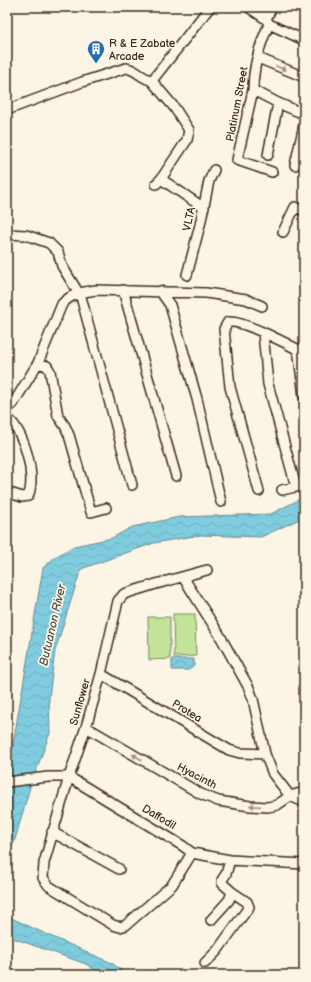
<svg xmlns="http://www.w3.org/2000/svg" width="311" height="982" font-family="'Balsamiq Sans',sans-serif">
  <defs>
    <pattern id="water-waves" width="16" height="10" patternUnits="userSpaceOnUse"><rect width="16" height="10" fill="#80ccdf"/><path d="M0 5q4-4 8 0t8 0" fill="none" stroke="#70afbf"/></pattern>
  </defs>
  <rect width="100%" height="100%" fill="#fcf5e5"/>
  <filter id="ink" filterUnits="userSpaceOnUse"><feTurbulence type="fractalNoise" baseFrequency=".025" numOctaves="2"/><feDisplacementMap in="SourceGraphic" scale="8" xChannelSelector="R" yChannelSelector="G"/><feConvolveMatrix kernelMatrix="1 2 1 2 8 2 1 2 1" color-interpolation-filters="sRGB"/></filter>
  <g filter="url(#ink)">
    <path fill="#c3e29a" stroke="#7f865c" d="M173 614H195L196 656 174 657Z
      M148 617H170V659L149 660Z"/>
    <path fill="url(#water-waves)" stroke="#648b92" d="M304 497V517L261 537 200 535 154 543 81 569 55 651 49 697 50 733 30 787 14 843 7 858V779L43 568 55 557 74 546 112 538 132 527 179 517 271 514Z
      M172 659H194V666L189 670H172Z
      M7 916 48 935 112 963 127 975H102L86 964 7 936Z"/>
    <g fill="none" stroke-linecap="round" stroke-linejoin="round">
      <defs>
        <path id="minor" d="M248 7 266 19 269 24
          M266 19 272 7
          M269 24C260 44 253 68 253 90L237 160 272 172
          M269 24 304 40
          M258 58 304 77
          M151 80 174 107 189 130 187 140 161 179 156 184
          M151 80 154 78 210 7
          M253 90 278 103 304 114
          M7 110 82 82 126 68C136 69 141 78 151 80
          M268 155 278 103
          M295 165 304 125
          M161 179 204 208
          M283 232 295 207 304 211
          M7 234 26 235 49 243 58 252 62 266 81 297 132 485
          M187 275 200 225 209 181 214 170
          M123 290 176 476
          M160 291 170 305 197 399 221 502
          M263 333 268 384 296 487
          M298 349 304 396
          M38 363 47 366 50 371 58 416 65 426 69 435 91 512 106 508
          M7 408 13 404 38 363 62 304C71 294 82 292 96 290L206 293 246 299 262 306
          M7 418C24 429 37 478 28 496L22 497 7 492
          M282 490 304 485
          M259 491 230 387 224 329 228 322C243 320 290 345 304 353
          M183 577 219 634 249 688 253 699 265 754 273 774 290 796 304 802
          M101 674 229 750 240 753 265 754
          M86 727 201 794 218 801 250 806 268 807 277 805 290 796 304 792
          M7 782 48 777H69L183 846 192 853 230 860 304 864
          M52 832 119 869
          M192 853 172 885 126 925 120 927 113 925 49 886 43 878 44 863 69 777 86 727 101 674 118 601 124 594 156 584 207 570
          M211 920 229 900 232 892
          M205 963 217 951 249 907 247 902 232 892 222 883V880L226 874 230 860"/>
      </defs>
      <use href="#minor" stroke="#3b2a1e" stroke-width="12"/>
      <use href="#minor" stroke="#fcf5e5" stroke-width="9"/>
    </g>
    <defs><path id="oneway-solid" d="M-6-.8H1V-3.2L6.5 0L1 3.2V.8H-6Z"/></defs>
    <g fill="#9c9082">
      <use href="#oneway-solid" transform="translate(281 68) rotate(23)"/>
      <use href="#oneway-solid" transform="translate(137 757) rotate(-150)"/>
      <use href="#oneway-solid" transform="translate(255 806) rotate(-176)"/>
    </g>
  </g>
  <defs>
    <symbol id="building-pin" viewBox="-11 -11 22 30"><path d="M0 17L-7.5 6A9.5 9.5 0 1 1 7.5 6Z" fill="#1f6fb2" stroke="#fcf5e5"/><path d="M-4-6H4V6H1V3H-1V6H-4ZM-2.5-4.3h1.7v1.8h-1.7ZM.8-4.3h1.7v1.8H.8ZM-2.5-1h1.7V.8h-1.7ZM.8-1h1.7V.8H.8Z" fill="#fff"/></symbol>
  </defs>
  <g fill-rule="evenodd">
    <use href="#building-pin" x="86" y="39" width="20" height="27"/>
  </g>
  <g text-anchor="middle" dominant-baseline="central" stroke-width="3.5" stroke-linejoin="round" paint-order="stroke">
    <g font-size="11" fill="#3b2a1e" stroke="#fcf5e5" text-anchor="start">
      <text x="109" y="43">R &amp; E Zabate<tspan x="109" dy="13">Arcade</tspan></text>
    </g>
    <g font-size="11" fill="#3b2a1e" stroke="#fcf5e5">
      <text transform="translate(237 104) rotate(-79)">Platinum Street</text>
      <text transform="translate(189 219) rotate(-77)">VLTA</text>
      <text transform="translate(80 702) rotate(-74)">Sunflower</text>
      <text transform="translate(187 711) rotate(31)">Protea</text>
      <text transform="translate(197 776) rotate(28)">Hyacinth</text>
      <text transform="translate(159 817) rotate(31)">Daffodil</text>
    </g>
    <g font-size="12" font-style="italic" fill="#4c524e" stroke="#fcf5e5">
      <text transform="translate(53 625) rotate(-77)">Butuanon River</text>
    </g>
  </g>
  <rect width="311" height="982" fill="none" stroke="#fcf5e5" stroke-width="24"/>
  <rect x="12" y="12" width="287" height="958" fill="none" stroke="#3b2a1e" stroke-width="1.5" filter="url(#ink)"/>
</svg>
